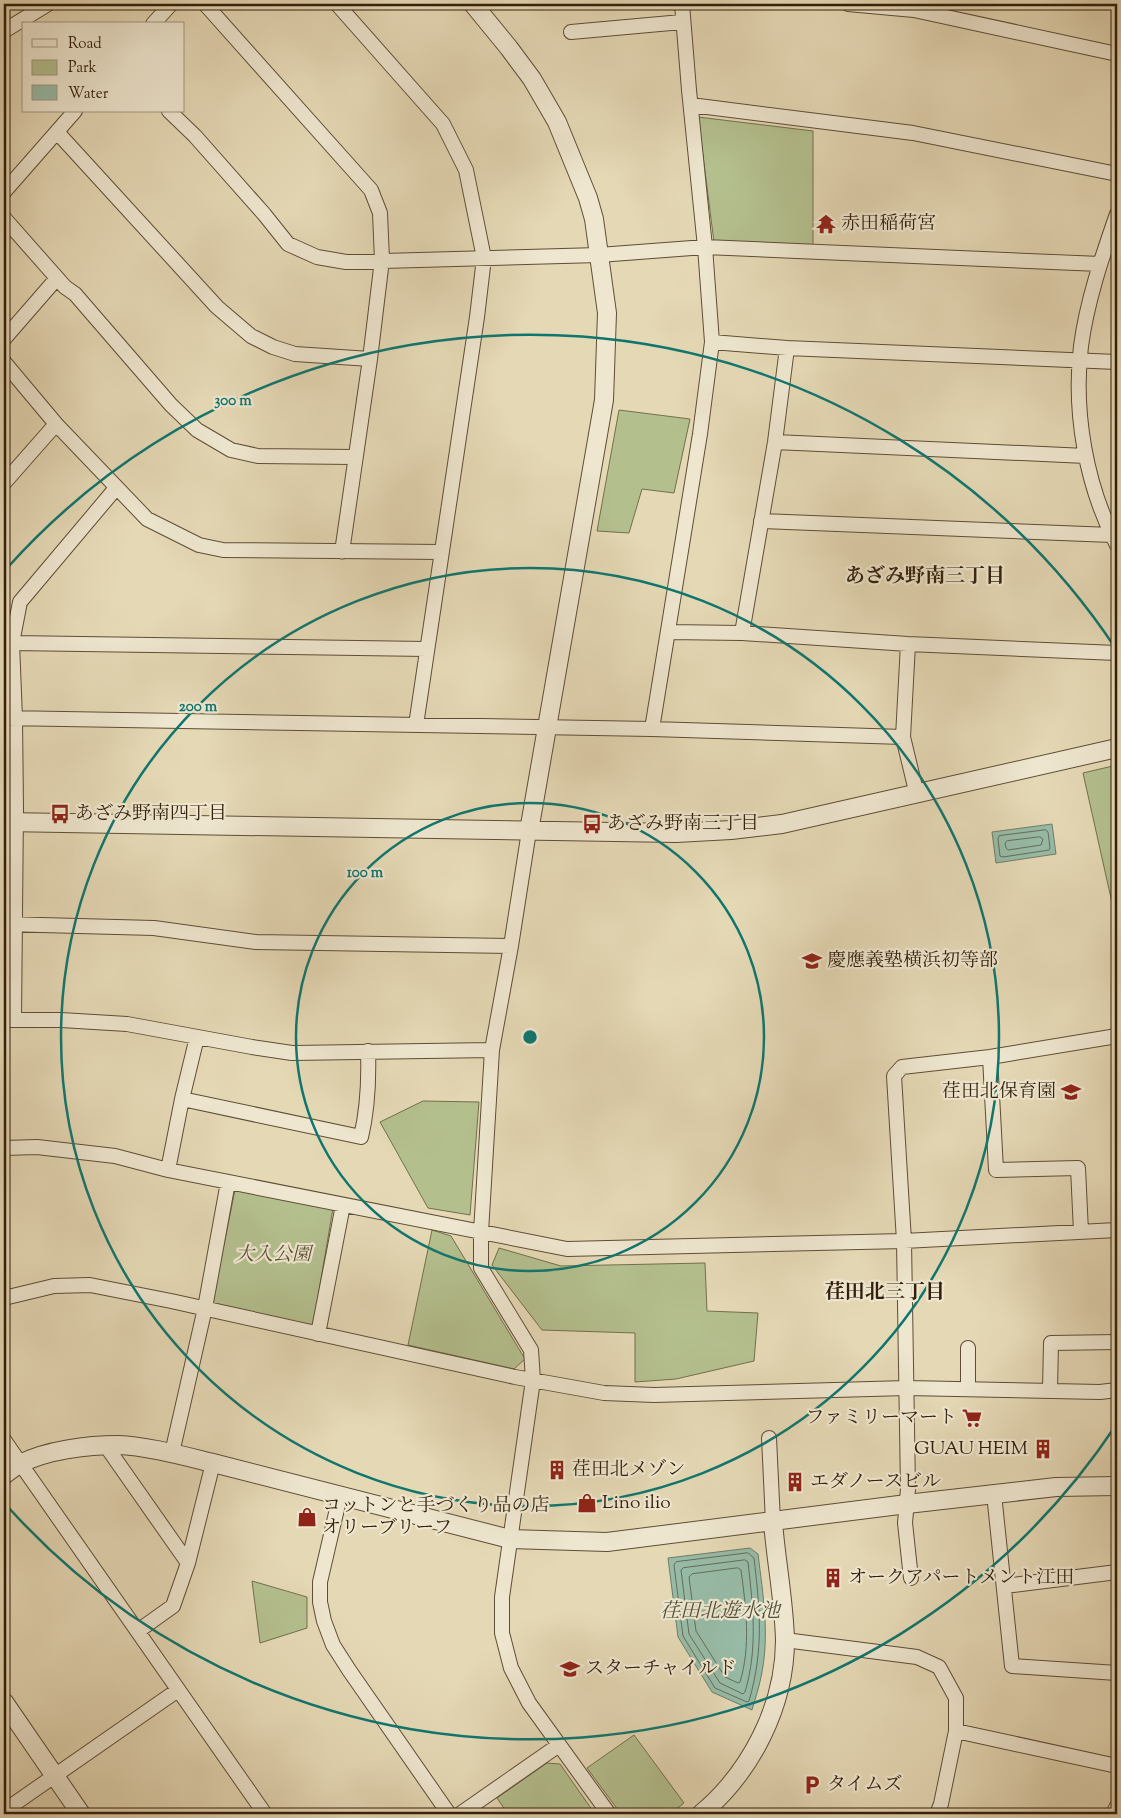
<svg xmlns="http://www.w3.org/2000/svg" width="1121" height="1818" font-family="'Sorts Mill Goudy','Noto Serif JP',serif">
  <rect width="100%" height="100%" fill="#e5d8b5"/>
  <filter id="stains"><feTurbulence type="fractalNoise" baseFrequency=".004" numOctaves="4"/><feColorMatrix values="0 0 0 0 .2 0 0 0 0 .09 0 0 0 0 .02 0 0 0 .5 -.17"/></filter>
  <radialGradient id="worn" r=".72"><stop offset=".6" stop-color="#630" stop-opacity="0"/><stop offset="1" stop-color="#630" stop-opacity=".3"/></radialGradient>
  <path fill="#b4bf8e" stroke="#736f4c" d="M698 117 813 131V245L714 242Z
    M619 410 690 419 674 493 642 489 629 533 597 531Z
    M1117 765V925L1083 773Z
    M423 1101 479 1102 470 1215 428 1208 380 1122Z
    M235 1190 333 1208 313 1327 212 1304Z
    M432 1230 451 1236 525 1359 514 1369 408 1345Z
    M499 1248 561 1266 705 1263 707 1311 758 1313 754 1361 676 1379 635 1382V1333L542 1330 492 1265Z
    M252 1581 307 1597V1628L260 1643Z
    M634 1735 684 1803 670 1814H621L587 1768Z
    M547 1763 560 1764 595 1814H508L497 1798Z"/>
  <path fill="#97bba7" stroke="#6f7d69" d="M1052 824 1056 854 996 863 992 832Z
    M750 1548 758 1554C763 1595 770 1636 761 1677 759 1688 755 1699 752 1710L712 1692 678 1637 668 1558Z"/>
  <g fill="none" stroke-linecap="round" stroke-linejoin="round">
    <path stroke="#646d59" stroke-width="1" d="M1046 830 1048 832 1050 848 1049 850 1003 857 1000 856 998 839 999 836Z
      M1040 837 1043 839 1041 845 1008 850 1006 848 1005 843 1007 841Z
      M748 1553 754 1558C760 1610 764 1649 749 1701L747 1702 715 1688 683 1636 674 1565 676 1562Z
      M745 1560 748 1562C753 1607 758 1648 745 1692L743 1694 720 1683 689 1634 681 1570 683 1568Z
      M738 1568 741 1570C746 1607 751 1646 740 1682L738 1683 725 1677 696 1631 689 1577 692 1574Z"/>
    <defs>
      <path id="minor" d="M205 4 371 190 380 213 382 260 370 359 342 552
        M337 4 443 124 466 170 484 258 477 317 416 725
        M848 4 914 10 1117 54
        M153 24 171 4
        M4 31 48 4
        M571 32 682 22
        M691 105 913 133 1117 174
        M169 111 195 136 264 214 288 244 317 257 346 262 599 255 705 247 1100 264
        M57 132 217 307 251 336 273 347 295 354 370 359
        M4 192 75 111
        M1117 214C1102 257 1087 301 1081 346 1073 412 1086 486 1117 545
        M4 218 65 287 75 294 171 405 197 430 231 450 258 456 354 457
        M4 339 57 278
        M712 342 787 348 1117 362
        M4 362 56 424 147 519 199 545 223 550 442 552
        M775 442 1086 456
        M4 483 56 424
        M761 521 1112 535
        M668 632 742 633 908 644 1117 653
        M742 633 775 442 787 348
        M12 643 427 649
        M908 644 903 737 917 795
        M4 718 652 729 903 737
        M652 729 700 434 712 342 705 247 689 90 682 4
        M529 831 511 946 492 1050 481 1232V1268L531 1350 533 1380 502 1597V1633L511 1668 529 1703 609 1814
        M4 924 154 928 256 942 511 946
        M4 1020H61L127 1024 252 1047 292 1053 492 1050
        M14 1020 16 809 15 718 12 643 20 602 116 488
        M990 1057 996 1170 1078 1168 1081 1232
        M182 1099 361 1137C368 1108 369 1081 368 1051
        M4 1148 37 1147 115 1156 168 1170 567 1249 904 1241 1117 1230
        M168 1170 182 1099 197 1037
        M4 1298 54 1286 90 1285 171 1301 515 1377 604 1393 654 1395 907 1388 1100 1392 1117 1390
        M318 1334 343 1205
        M968 1348V1389
        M1050 1390 1051 1343 1117 1342
        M769 1438 773 1522
        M4 1440 265 1814
        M106 1446 188 1563
        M172 1453 205 1308 228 1182
        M994 1494 1012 1666 1117 1673
        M340 1496 320 1582V1602L324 1621 333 1645 349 1670 449 1814
        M911 1578 905 1523 908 1489 904 1241 894 1076 902 1067 990 1057 1117 1036
        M1005 1586 1117 1572
        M138 1631 173 1606 188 1563 213 1463
        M785 1640 917 1657 939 1667 956 1698V1731L941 1804 937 1814
        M956 1731 1117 1766
        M4 1811 178 1690
        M460 1814 559 1745
        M1113 1814 1117 1806"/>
      <path id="tertiary" d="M473 4 509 48 532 79 557 122 588 198 594 219 607 313 604 400 529 831
        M4 822 676 833 731 830 782 824 1117 748
        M4 1475C9 1471 14 1467 20 1464 46 1450 89 1445 118 1445 147 1446 184 1456 213 1463L510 1539 607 1542 907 1504 1056 1487 1117 1486
        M4 1702 81 1814
        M701 1814C751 1772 785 1706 785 1640 784 1600 776 1561 773 1522"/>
    </defs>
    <use href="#minor" stroke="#5f4d36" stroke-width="16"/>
    <use href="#tertiary" stroke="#5f4d36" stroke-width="20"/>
    <use href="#minor" stroke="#eee6cf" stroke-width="14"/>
    <use href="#tertiary" stroke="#eee6cf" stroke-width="18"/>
  </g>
  <g fill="none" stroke="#0f766e" stroke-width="2.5">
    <circle cx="530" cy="1037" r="234"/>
    <circle cx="530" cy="1037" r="469"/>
    <path d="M1116 1425A703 703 0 0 1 8 1507M8 567A703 703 0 0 1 1116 649"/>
  </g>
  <defs>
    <symbol id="temple-bare" viewBox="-9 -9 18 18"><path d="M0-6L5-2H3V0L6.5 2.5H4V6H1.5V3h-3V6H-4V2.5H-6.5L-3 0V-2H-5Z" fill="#8f2418" stroke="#eee6cf" stroke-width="2.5" paint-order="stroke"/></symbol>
    <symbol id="bus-bare" viewBox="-9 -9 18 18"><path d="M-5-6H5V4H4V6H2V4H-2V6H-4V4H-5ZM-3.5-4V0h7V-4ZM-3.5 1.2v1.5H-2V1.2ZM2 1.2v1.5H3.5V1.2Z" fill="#8f2418" stroke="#eee6cf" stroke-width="2.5" paint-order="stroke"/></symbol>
    <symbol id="school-bare" viewBox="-9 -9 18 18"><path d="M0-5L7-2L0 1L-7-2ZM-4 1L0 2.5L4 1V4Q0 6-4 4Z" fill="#8f2418" stroke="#eee6cf" stroke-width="2.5" paint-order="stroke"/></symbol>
    <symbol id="supermarket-bare" viewBox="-9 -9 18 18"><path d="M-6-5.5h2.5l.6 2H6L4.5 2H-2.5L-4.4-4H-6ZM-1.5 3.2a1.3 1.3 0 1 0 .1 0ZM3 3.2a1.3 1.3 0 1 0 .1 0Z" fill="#8f2418" stroke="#eee6cf" stroke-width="2.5" paint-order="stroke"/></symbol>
    <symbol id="building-bare" viewBox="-9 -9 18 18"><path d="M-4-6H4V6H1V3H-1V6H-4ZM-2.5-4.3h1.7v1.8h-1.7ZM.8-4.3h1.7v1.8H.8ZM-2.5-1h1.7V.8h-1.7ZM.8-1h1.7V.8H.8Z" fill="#8f2418" stroke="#eee6cf" stroke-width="2.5" paint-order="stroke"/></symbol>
    <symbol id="shop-bare" viewBox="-9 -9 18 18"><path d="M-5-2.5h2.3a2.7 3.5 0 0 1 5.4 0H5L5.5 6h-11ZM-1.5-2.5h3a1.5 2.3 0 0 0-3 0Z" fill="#8f2418" stroke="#eee6cf" stroke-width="2.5" paint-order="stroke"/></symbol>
    <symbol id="parking-bare" viewBox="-9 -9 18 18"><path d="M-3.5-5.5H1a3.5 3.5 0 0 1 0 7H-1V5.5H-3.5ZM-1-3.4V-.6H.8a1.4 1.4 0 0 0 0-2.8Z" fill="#8f2418" stroke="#eee6cf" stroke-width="2.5" paint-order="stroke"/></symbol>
  </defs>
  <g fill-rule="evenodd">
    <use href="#temple-bare" x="812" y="210" width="28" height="28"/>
    <use href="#bus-bare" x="46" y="800" width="28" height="28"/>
    <use href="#bus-bare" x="578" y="810" width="28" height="28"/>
    <use href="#school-bare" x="798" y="947" width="28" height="28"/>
    <use href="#school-bare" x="1057" y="1078" width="28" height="28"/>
    <use href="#supermarket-bare" x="958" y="1404" width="28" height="28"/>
    <use href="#building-bare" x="1029" y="1435" width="28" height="28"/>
    <use href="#building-bare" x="543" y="1456" width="28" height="28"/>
    <use href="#building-bare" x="781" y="1468" width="28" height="28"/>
    <use href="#shop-bare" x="573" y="1489" width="28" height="28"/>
    <use href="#shop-bare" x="293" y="1503" width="28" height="28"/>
    <use href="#building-bare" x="819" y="1564" width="28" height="28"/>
    <use href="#school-bare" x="556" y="1655" width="28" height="28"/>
    <use href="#parking-bare" x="798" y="1771" width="28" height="28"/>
  </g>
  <g text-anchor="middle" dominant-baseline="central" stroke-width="4.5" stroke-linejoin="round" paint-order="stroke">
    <g font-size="19" fill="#321f0b" stroke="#eee6cf" text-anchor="start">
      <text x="841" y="224">赤田稲荷宮</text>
      <text x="75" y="814">あざみ野南四丁目</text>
      <text x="607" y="824">あざみ野南三丁目</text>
      <text x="827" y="961">慶應義塾横浜初等部</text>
      <text x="1056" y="1092" text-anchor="end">荏田北保育園</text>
      <text x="957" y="1418" text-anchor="end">ファミリーマート</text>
      <text x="1028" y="1449" text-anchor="end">GUAU HEIM</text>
      <text x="572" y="1470">荏田北メゾン</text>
      <text x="810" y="1482">エダノースビル</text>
      <text x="602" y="1503">Lino ilio</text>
      <text x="322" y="1506">コットンと手づくり品の店<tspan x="322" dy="22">オリーブリーフ</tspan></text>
      <text x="848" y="1578">オークアパートメント江田</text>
      <text x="585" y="1669">スターチャイルド</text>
      <text x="827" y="1785">タイムズ</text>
    </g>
    <g font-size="19" font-style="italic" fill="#594f32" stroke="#eee6cf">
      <text x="273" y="1255">大入公園</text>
    </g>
    <g font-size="20" font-weight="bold" fill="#321f0b" stroke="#eee6cf">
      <text x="925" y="577">あざみ野南三丁目</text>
      <text x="885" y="1293">荏田北三丁目</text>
    </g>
    <g font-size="20" font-style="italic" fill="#504e3a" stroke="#eee6cf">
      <text x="720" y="1612">荏田北遊水池</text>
    </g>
  </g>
  <circle cx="530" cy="1037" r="8" fill="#0f766e" stroke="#eee6cf" stroke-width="2.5"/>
  <g font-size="15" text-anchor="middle" font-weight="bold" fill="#0f766e" stroke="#eee6cf" stroke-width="4.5" stroke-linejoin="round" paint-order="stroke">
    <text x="233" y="405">300 m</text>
    <text x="198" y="711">200 m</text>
    <text x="365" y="877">100 m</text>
  </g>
  <rect width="1121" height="1818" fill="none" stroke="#e5d8b5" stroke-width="20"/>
  <rect x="5" y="5" width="1111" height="1808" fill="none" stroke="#321f0b" stroke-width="2.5"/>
  <rect x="10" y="10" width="1101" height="1798" fill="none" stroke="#321f0b"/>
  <rect x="22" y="22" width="162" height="90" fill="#eee6cf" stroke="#a39681"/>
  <rect x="32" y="39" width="25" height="8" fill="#eee6cf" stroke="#a39681"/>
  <text x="68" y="48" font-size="15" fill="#321f0b">Road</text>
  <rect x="32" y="60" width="25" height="15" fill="#b4bf8e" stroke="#a39681"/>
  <text x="68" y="72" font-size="15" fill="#321f0b">Park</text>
  <rect x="32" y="85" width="25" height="15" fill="#97bba7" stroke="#a39681"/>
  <text x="68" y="98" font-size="15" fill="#321f0b">Water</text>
  <rect width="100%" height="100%" filter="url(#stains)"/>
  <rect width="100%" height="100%" fill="url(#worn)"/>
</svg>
